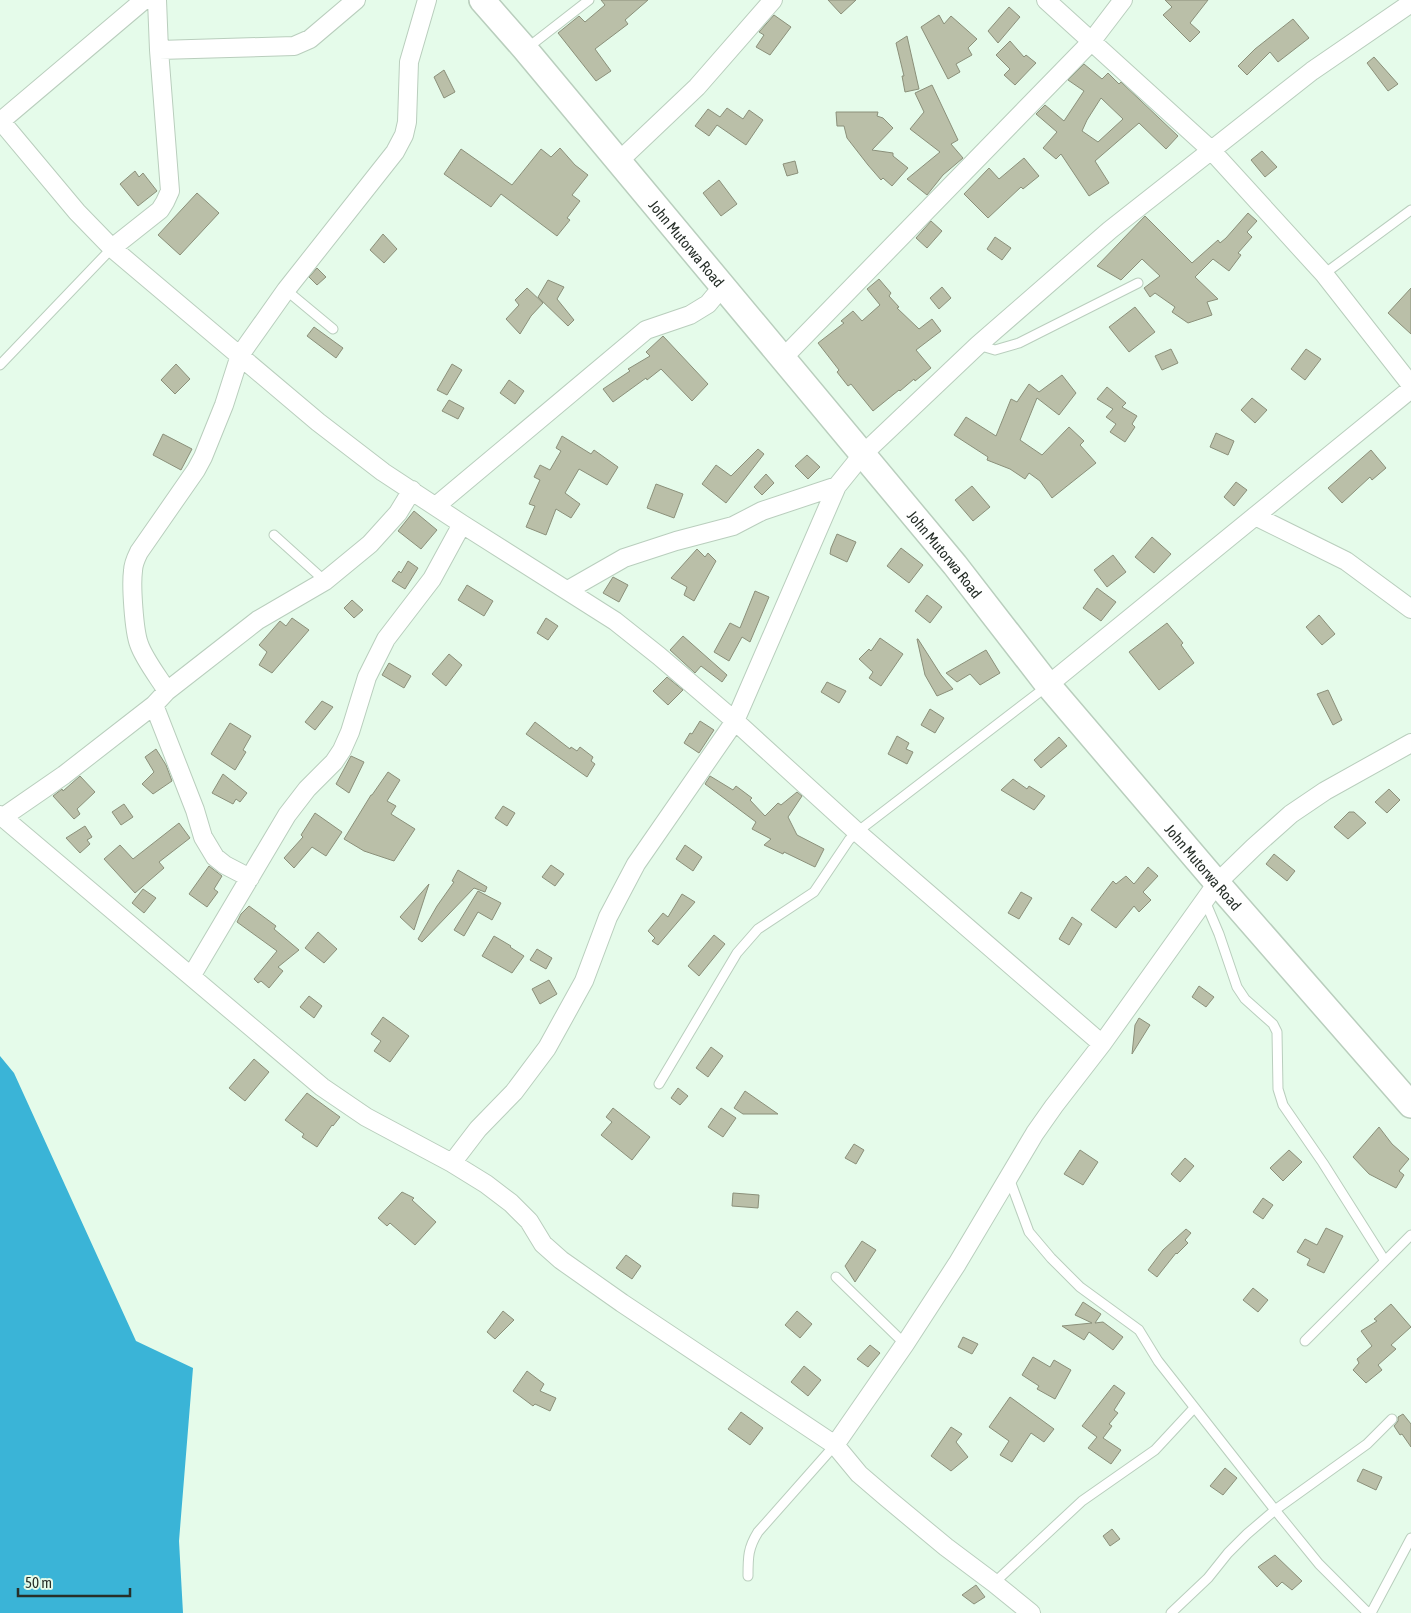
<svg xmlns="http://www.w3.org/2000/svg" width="1411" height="1613" font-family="'Asap Condensed',sans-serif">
  <rect width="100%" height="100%" fill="#e5fbea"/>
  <path fill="#3ab4d7" d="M0 1056 14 1073 136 1341 193 1368 179 1541 183 1613H0Z"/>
  <path fill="#babfa8" stroke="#8b907a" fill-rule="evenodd" d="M601 0H648L625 20 628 24 595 49 611 71 596 81 558 33 579 16 585 22 605 5Z
    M828 0H856L841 14Z
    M1165 0H1208L1190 23 1200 32 1190 42 1163 15 1172 7Z
    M1009 7 1020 17 998 43 988 31Z
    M774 15 791 27 770 55 756 47 764 35 759 32Z
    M939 15 944 24 951 16 977 39 968 48 972 55 956 64 960 72 948 79 921 27Z
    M1293 19 1309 38 1278 62 1270 52 1247 75 1238 66 1255 49Z
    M907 36 919 89 905 92 902 76H904L896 43Z
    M1010 41 1024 57 1026 55 1036 63 1015 85 1004 75 1010 69 996 55Z
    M1374 57 1398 84 1388 91 1367 63Z
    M1084 64 1102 79 1108 73 1119 84 1121 82 1178 136 1166 149 1139 123 1095 161 1109 183 1089 196 1061 154 1056 159 1043 148 1057 132 1036 114 1045 105 1064 121 1084 91 1068 80ZM1101 98 1123 119 1098 142 1082 131 1087 120Z
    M444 70 455 92 444 98 434 77Z
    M932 85 958 140 951 144 963 158 943 175 927 195 907 179 940 152 910 129 924 112 915 93Z
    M727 108 743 119 749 110 763 120 746 145 717 125 709 136 695 126 708 109 720 117Z
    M836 112H878L877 116 883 118 893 128 872 150 893 153V156L908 168 892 186 883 178 881 180 868 165 847 138 844 126H837Z
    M560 148 575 165 588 175 572 195 580 201 567 218 570 220 557 236 501 194 491 207 444 174 461 149 512 185 541 149 551 157Z
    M1262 151 1277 167 1265 177 1251 160Z
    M1024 158 1039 176 1023 189 1021 187 988 218 964 194 989 168 999 179Z
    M795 161 798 173 787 176 783 164Z
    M135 171 139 177 143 173 157 191 138 206 120 184Z
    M719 180 737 204 721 216 703 193Z
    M197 193 219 213 180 255 158 235Z
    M1248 213 1257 221 1247 232 1252 237 1238 253 1241 255 1229 271 1213 259 1195 277 1218 299 1207 302 1212 315 1188 323 1172 312 1175 307 1155 293 1150 297 1144 288 1160 276 1142 259 1121 280 1097 266 1145 216 1192 263 1218 240 1220 243 1226 238Z
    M931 221 942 231 927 248 916 238Z
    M383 234 397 249 384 263 370 250Z
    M995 237 1011 248 1002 260 987 249Z
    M317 268 326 277 317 285 309 277Z
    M879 279 891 293 889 296 899 307 897 308 919 329 932 319 941 331 916 350 931 368 915 381 914 379 900 391 899 390 873 411 851 384 848 386 837 372 839 370 818 343 844 323 841 321 853 311 862 321 880 305 867 289Z
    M548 280 564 287 557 299 574 320 568 326 538 297Z
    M942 287 951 298 939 309 930 298Z
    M527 288 543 303 531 316 520 334 506 319 519 305 515 300Z
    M1411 288V334L1388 313Z
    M1135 307 1155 332 1129 352 1109 327Z
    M314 327 343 348 336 358 307 336Z
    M663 336 708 384 692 401 661 369 647 380 646 378 613 402 603 389 630 371 628 369 650 356 646 352Z
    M1171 349 1178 363 1162 370 1155 356Z
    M1306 349 1321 359 1305 380 1291 369Z
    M176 364 190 379 175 394 161 380Z
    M452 364 462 370 447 395 437 390Z
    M1062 375 1076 393 1059 415 1037 398 1020 440 1042 455 1069 427 1084 441 1080 445 1096 463 1052 498 1040 481 1029 473 1025 479 1010 469 987 460 988 457 954 435 966 417 996 436 1011 399 1017 402 1029 384 1039 392Z
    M509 380 524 391 515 404 500 393Z
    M1107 387 1126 403 1122 407 1137 416 1132 424 1135 427 1125 442 1110 432 1116 424 1106 417 1113 409 1097 399Z
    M1252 398 1267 410 1255 423 1241 410Z
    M449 400 464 408 458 419 442 411Z
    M1216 433 1234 441 1228 455 1210 447Z
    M163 434 192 449 181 470 153 455Z
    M562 436 591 454 594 450 618 467 607 485 579 469 565 493 580 504 571 518 556 509 546 535 526 527 535 506 529 504 540 480 534 477 540 465 550 470 561 451 556 448Z
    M758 449 764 454 726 503 702 484 716 465 731 476Z
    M1371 450 1386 468 1372 480 1370 477 1342 503 1328 488Z
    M807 455 820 467 808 479 795 466Z
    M766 474 774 483 762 495 754 487Z
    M1236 482 1247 490 1234 506 1224 497Z
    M656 484 683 494 674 518 647 508Z
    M972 486 990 507 973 521 955 500Z
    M414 511 437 530 421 549 398 531Z
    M837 534 856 542 847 562 830 554 831 548Z
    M1152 537 1171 554 1154 573 1135 557Z
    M901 548 923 565 909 583 887 566Z
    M697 549 705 557 708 553 716 561 694 601 684 595 687 587 671 578Z
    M1113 555 1126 572 1107 587 1094 570Z
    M408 561 418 568 405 589 392 581 399 571 401 573Z
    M613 577 628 585 619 602 603 593Z
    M467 585 493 601 484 616 458 600Z
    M1097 588 1116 602 1101 621 1083 608Z
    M755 591 769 597 750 642 742 637 729 661 714 652 730 623 740 628Z
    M927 595 942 607 930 623 915 611Z
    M352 600 363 610 354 618 344 608Z
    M1319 615 1335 634 1322 645 1306 627Z
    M292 618 309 630 272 673 259 665 267 652 259 645 280 621 286 626Z
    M546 618 558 626 548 640 537 633Z
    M1167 623 1183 643 1181 645 1194 663 1159 690 1129 652Z
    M683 636 727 675 722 682 701 666 695 673 670 650Z
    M880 638 903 654 881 686 869 678 873 672 859 659 869 649 871 651Z
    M917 639H918L941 675 953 689 937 696 925 675Z
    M986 650 1000 673 980 685 970 674 957 682 946 673Z
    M449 654 462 665 446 686 432 674Z
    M389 663 411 676 404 688 382 675Z
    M667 677 683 690 668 705 653 691Z
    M827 682 846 691 839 703 821 692Z
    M1328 690 1342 720 1333 725 1317 694Z
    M322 701 333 707 315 730 305 722Z
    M930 709 944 718 935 733 921 725Z
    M700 721 714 730 699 753 684 743 690 733 692 734Z
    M535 722 570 749 571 747 577 751 580 747 593 757 591 761 595 764 587 777 526 734Z
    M230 723 251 736 243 750 246 752 235 770 211 754Z
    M897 736 909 743 906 749 913 752 907 764 888 754Z
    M1059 737 1067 746 1041 768 1034 760Z
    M156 749 166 765 172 781 153 794 142 784 154 772 145 757Z
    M351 756 364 762 349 793 336 784Z
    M388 772 400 780 387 801 396 806 391 814 415 829 394 861 364 851 344 839 371 795H372Z
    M223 774 247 793 240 802 236 799 233 804 212 793Z
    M80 776 95 792 77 809 80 814 74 819 53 796 62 789 63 791Z
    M710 776 733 790 736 786 752 798 750 800 765 816 778 803 781 805 797 792 802 796 788 817 797 835 824 849 815 867 784 852 783 854 764 845 771 839 752 829 756 822 705 784Z
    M1013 779 1027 789 1029 786 1045 796 1034 810 1001 790Z
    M1389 789 1400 800 1387 813 1375 802Z
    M124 804 133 817 121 825 112 812Z
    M503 806 515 813 507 826 495 818Z
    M1349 812H1354L1366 823 1348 839 1334 827Z
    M315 813 342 832 326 856 312 847 294 868 284 858 303 837 301 835Z
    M179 823 190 838 159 862 164 868 135 893 104 859 120 845 133 859Z
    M85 826 92 837 87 840 90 844 80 853 66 838Z
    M685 845 702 857 693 871 676 859Z
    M1274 854 1295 871 1287 881 1266 864Z
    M551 865 564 874 555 886 542 877Z
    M209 866 222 876 214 889 218 892 207 907 189 894Z
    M1148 867 1158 876 1143 892 1151 900 1139 912 1134 906 1116 928 1091 910 1113 881 1116 884 1126 876 1134 884Z
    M458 870 487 887 485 892 474 888 422 942 418 939 437 906 454 882 452 881Z
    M429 884 414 930 400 917Z
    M143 889 156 898 144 913 132 903Z
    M478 891 501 903 492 920 478 912 464 936 454 930Z
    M1021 892 1032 898 1019 919 1008 913Z
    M682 894 695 902 658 945 652 941 655 938 648 931 663 913 668 917Z
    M249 906 276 926 274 929 299 950 278 967 283 971 269 988 261 981 258 983 254 979 277 951 237 922 241 914Z
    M1072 917 1082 924 1069 945 1059 939Z
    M318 932 337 949 324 963 305 948Z
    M714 935 725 944 699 976 688 966Z
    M494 936 511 946 510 947 524 956 512 973 482 956Z
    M537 949 552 958 546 969 530 960Z
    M549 980 557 994 540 1004 532 989Z
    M1199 986 1214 997 1206 1007 1192 997Z
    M309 996 322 1006 314 1018 300 1007Z
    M383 1017 409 1036 390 1062 374 1051 381 1041 371 1034Z
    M1139 1018 1150 1025 1132 1054 1135 1025Z
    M711 1047 723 1056 708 1077 696 1068Z
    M254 1059 269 1072 245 1101 229 1088Z
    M678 1088 688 1096 680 1105 671 1098Z
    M745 1091 778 1114H743L734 1108Z
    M307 1093 340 1117 333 1126 332 1125 317 1147 302 1137 304 1134 285 1120Z
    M613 1108 650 1137 632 1160 601 1135 612 1122 606 1117Z
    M721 1108 736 1118 723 1137 708 1127Z
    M1379 1127 1392 1144 1409 1159 1399 1171 1404 1175 1396 1188 1369 1174 1353 1157Z
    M854 1144 864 1150 856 1164 845 1158Z
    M1080 1150 1098 1162 1083 1185 1064 1174Z
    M1289 1150 1302 1162 1283 1181 1270 1168Z
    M1185 1158 1194 1166 1180 1182 1171 1174Z
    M402 1192 414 1198 412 1200 436 1222 415 1245 390 1223 387 1226 378 1218Z
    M733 1193 759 1195 758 1208 732 1206Z
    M1263 1198 1273 1205 1263 1219 1253 1212Z
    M1326 1228 1343 1236 1324 1273 1307 1265 1310 1259 1297 1252 1305 1239 1317 1245Z
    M1186 1229 1191 1233 1185 1240 1188 1243 1177 1254 1176 1253 1157 1277 1148 1270 1163 1250Z
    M862 1241 876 1250 855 1282 845 1266Z
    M626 1255 641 1266 632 1279 616 1268Z
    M1253 1288 1268 1300 1258 1312 1243 1300Z
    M1083 1302 1101 1314 1095 1323 1103 1322 1123 1337 1113 1350 1089 1332 1084 1340 1062 1326 1092 1323 1075 1315Z
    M1391 1304 1411 1327 1391 1345 1396 1349 1378 1365 1382 1370 1366 1383 1353 1370 1359 1363 1357 1359 1372 1346 1361 1331 1377 1321 1374 1319Z
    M503 1311 514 1320 495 1339 487 1332Z
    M797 1311 812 1324 800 1338 785 1325Z
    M963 1337 978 1344 972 1354 958 1347Z
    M870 1345 880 1353 868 1367 857 1359Z
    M1033 1357 1050 1367 1054 1360 1071 1370 1055 1399 1037 1389 1039 1386 1022 1375Z
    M804 1366 821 1380 808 1396 791 1382Z
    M527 1371 544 1384 540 1391 556 1398 550 1411 535 1404 533 1406 513 1391Z
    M1114 1385 1125 1393 1114 1410 1118 1413 1109 1424 1112 1426 1103 1438 1121 1450 1111 1464 1088 1448 1097 1437 1082 1426Z
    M1010 1397 1054 1429 1044 1442 1031 1433 1012 1462 1000 1455 1009 1441 989 1427Z
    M741 1412 763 1428 750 1445 728 1429Z
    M1403 1414 1411 1424V1447L1402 1434 1400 1435 1394 1426 1398 1421V1417Z
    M951 1427 962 1434 956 1442 968 1457 951 1471 931 1456Z
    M1225 1468 1237 1478 1223 1495 1210 1486Z
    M1363 1469 1382 1477 1376 1490 1357 1481Z
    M1112 1529 1120 1539 1110 1546 1103 1536Z
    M1275 1555 1302 1581 1292 1590 1282 1582 1277 1587 1258 1567Z
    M976 1585 985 1597 974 1604 962 1595Z"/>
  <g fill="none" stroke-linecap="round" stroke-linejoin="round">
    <defs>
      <path id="lane" d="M526 49 589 0
        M1324 274 1411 210
        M286 290 333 329
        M978 345 995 350 1019 343 1138 283
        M0 365 112 248
        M274 535 325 581
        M1205 901 1219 934 1237 987 1245 999 1273 1024 1277 1032 1278 1089 1283 1105 1323 1163 1385 1261
        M659 1084 737 953 758 929 814 892 849 840 857 832 1046 687
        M1009 1178 1029 1232 1051 1258 1080 1287 1139 1330 1158 1361 1275 1510 1319 1564 1368 1613
        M836 1277 905 1344
        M1305 1341 1411 1235
        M748 1576C748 1557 748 1548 758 1532L835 1445
        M994 1583 1082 1501 1155 1450 1194 1408
        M1171 1613 1208 1578 1228 1553 1247 1534 1275 1510 1367 1444 1392 1419
        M1371 1613 1411 1538"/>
      <path id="street" d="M1046 0 1211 150 1324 274 1411 385
        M159 50 294 46 310 39 356 0
        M0 120 77 212 112 248 318 422 383 472 462 524 615 621 659 656 735 721 857 832 1102 1044
        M1 121 144 0
        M619 161 697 87 773 0
        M112 248 160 210 165 202 170 191 159 50 157 0
        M783 358 1091 42 1123 0
        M436 506 646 330 690 315 708 304 722 287
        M1255 516 1346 561 1411 609
        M568 590 624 558 676 541 733 526 762 511 837 486
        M1048 685 1411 389
        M167 691C159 678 144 659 139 644 134 631 131 585 133 571 133 564 136 558 139 552L196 470 203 457 224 405 240 355 286 290 395 152 404 135 407 122 409 62 427 0
        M0 815 322 1087 366 1117 452 1163 486 1184 511 1203 529 1221 543 1244 561 1260 622 1303 835 1445 859 1474 887 1498 946 1547 994 1583 1031 1613
        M3 817 64 775 154 705
        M250 878 225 865 215 857 203 837 195 810 154 705 167 691 258 620 325 581 370 544 398 513 412 490
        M192 975 287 815 307 789 334 762 342 750 350 732 367 677 386 639 432 579 462 524
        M452 1163 478 1129 514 1092 547 1048 584 981 608 917 636 864 735 721 837 486 862 455 978 345 1110 230 1312 71 1411 3
        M835 1445 905 1344 957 1264 1035 1133 1054 1106 1102 1044 1217 883 1254 847 1291 814 1325 791 1411 743"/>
      <g id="secondary">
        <path id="s1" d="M482 0 525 49 955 565 1048 685 1217 883 1411 1105"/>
      </g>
    </defs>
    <use href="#lane" stroke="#b9cebd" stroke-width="11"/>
    <use href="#street" stroke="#b9cebd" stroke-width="20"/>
    <use href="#secondary" stroke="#b9cebd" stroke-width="28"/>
    <use href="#lane" stroke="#fff" stroke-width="9"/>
    <use href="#street" stroke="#fff" stroke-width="18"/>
    <use href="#secondary" stroke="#fff" stroke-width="25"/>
  </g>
  <g text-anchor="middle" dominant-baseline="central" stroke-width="5" stroke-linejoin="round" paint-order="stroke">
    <g font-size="15" fill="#272f29" stroke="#e5fbea">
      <text stroke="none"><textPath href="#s1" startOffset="318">John Mutorwa Road</textPath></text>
      <text stroke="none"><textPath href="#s1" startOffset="722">John Mutorwa Road</textPath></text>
      <text stroke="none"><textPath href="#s1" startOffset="1128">John Mutorwa Road</textPath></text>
    </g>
  </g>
  <path d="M18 1588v8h112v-8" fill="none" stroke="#272f29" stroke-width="2.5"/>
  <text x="25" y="1588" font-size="15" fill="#272f29" stroke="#e5fbea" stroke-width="4" paint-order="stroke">50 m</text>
</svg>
